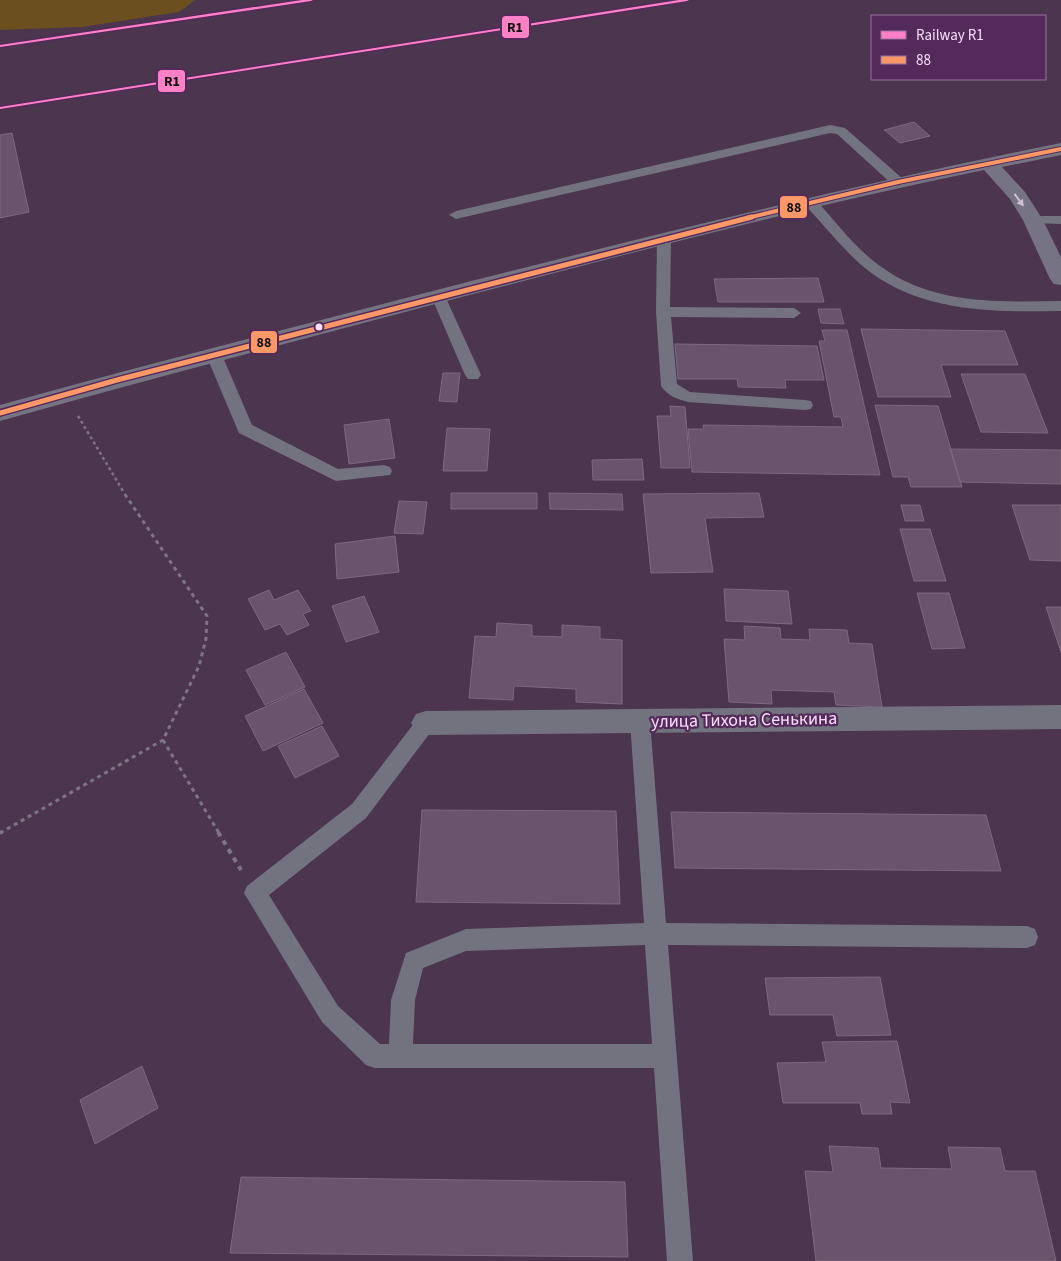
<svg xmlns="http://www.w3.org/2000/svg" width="1061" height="1261" font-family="'Source Sans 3',sans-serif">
  <rect width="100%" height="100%" fill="#4c354f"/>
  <path fill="#6b4f1e" d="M0 0H195L179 12 82 27 0 30Z"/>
  <path fill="#6a546d" stroke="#7c697f" d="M914 122 930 136 900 143 884 130Z
    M12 133 29 212 0 218V135Z
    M818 278 824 302H718L714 279Z
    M818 309H840L844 324 821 323Z
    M861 329 1005 331 1018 365H941L951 397H878Z
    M822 330H847L880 475 692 472 688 429H704L703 425 843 427 841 417H834L819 341H825Z
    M675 344 817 346 824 380H785L786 388 738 387 737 379H678Z
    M443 373H460L457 402 439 401Z
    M961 374H1025L1048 433 981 432Z
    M875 405 938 406 962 487H911L908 477H893Z
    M670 406 685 407 690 468H661L657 416H671Z
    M389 419 395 458 349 464 344 425Z
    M447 428 490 429 487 471H443Z
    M950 449 1061 450V484L960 482Z
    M642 459 644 480H593L592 460Z
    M451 493H537V509H451Z
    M549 493 622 494 623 510 550 509Z
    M759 493 764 517 705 518 713 572 651 573 643 494Z
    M399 501 427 502 423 534 394 533Z
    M901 505H920L924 521H905Z
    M1012 505H1061V561L1030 560Z
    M900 529H930L946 581H914Z
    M395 536 399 572 337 579 335 544Z
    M724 589 788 591 792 624 726 621Z
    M269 590 274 600 298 590 311 611 303 614 309 625 287 635 280 624 265 630 248 599Z
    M917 593H949L965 648 932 649Z
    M364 596 379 632 346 642 332 606Z
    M1046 607H1061V652Z
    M497 623 532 625V636L562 637V625L600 627V639L622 640V704L576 702V689L514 686 513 700 469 698 475 636 496 637Z
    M744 626 780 628 781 639 810 640 809 629 847 630 849 643 872 644 882 707 836 705 834 692 771 690 772 704 729 702 724 639 745 640Z
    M286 652 305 687 265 705 246 670Z
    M304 689 323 723 263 751 245 716Z
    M322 726 339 756 295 778 278 746Z
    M422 810 616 811 620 904 416 902Z
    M671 812 986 815 1001 871 675 868Z
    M880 977 891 1035 837 1036 833 1015H770L765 978Z
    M897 1041 910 1103 890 1102 892 1114H862L860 1103H783L777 1063 826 1062 822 1042Z
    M142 1066 158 1108 95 1144 80 1100Z
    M829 1146 878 1148 881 1168 952 1169 948 1147 1000 1148 1005 1171H1035L1056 1261H816L805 1171 833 1172Z
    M241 1177 625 1182 628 1257 230 1253Z"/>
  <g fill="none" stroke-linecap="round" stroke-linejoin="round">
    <path stroke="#7c7684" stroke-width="2.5" stroke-dasharray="3 3" stroke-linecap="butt" d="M78 416 123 491"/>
    <path stroke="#7c7684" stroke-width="3" stroke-dasharray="4 4" stroke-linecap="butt" d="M163 740 219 833
      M0 833 163 740 199 666 206 639 207 616 122 490"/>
    <path stroke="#7c7684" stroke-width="4" stroke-dasharray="5 5" stroke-linecap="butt" d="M218 832 241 870
      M0 833 2 832"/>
    <path fill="#72737e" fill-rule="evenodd" d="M830 125 845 128 903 179 905 182 903 185H893L837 134 830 133 456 219 449 215 456 211Z
      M811 199 816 200C836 222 855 248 880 266 933 305 998 302 1061 301V311C996 312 925 313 870 272 846 254 827 228 806 206L804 203Z
      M1033 216H1061V224L1028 223 1026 220Z
      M664 234 671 238 670 307 794 308 801 313 794 318 671 317 677 384 690 392 805 400 811 401 813 405 811 409 805 410 688 402C677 399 668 396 661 386L656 312 657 238Z
      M438 292 445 296 481 375 478 379H468L465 375 431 296Z
      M214 350 222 355 252 425 338 469 384 465 390 467 392 471 390 475 336 481 239 433 206 355Z
      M640 713 647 715 650 721 666 923 1027 926 1035 929 1038 937 1035 945 1027 948 668 945 693 1261H667L654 1068H375L366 1065 322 1022 244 893 247 886 352 804 419 717 426 715 433 717 436 723 433 729 366 818 269 895 338 1006 380 1044H389L391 1000 406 953 466 929 644 923 630 721 633 715ZM645 945 652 1044H413L415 1000 423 968 466 951Z"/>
    <path fill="#72737e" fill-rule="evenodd" d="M1061 705V729L426 735 416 732 411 723 416 714 426 711Z"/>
    <path fill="#767482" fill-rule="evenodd" d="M1061 143V155L1002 167 1025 192 1043 220 1061 257V285L1054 284 1050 279 1023 220 1010 199 984 170C812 205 643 250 473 294 315 336 157 377 0 421V405C141 366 283 330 425 293 636 239 848 186 1061 143Z"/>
    <defs>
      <path id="bus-1-far1" d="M747 218 898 182 1061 149"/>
      <path id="bus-1" d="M0 413 117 380 752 217"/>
    </defs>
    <use href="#bus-1-far1" stroke="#542a5a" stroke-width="6"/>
    <use href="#bus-1" stroke="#542a5a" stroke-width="8"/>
    <use href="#bus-1-far1" stroke="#fc9868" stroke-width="4"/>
    <use href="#bus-1" stroke="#fc9868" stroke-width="5"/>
    <defs>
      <path id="rail-1" d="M302 0H313L311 1 0 47V45Z
        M679 0H689L687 1 0 109V107Z"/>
    </defs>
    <use href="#rail-1" stroke="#542a5a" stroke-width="3"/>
    <use href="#rail-1" fill="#ff80c5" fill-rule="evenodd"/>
  </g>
  <defs><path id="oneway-solid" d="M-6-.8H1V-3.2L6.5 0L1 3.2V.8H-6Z" transform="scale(1.25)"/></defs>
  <use fill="#d1bfd7" href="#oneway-solid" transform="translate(1019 200) rotate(54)"/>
  <circle fill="#f8dffc" stroke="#542a5a" stroke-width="2" cx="319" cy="327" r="4.5"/>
  <g text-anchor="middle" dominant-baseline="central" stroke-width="4.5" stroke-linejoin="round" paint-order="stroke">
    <g font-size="18" fill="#f8dffc" stroke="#542a5a">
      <text transform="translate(744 720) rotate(-1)">улица Тихона Сенькина</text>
    </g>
  </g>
  <g stroke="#542a5a" stroke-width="2">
    <rect x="501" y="15" width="29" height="24" rx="5" fill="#ff80c5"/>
    <rect x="157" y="69" width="29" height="24" rx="5" fill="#ff80c5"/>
    <rect x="779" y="195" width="29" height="24" rx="5" fill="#fc9868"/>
    <rect x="250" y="330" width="28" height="24" rx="5" fill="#fc9868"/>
  </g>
  <g font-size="14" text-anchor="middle" font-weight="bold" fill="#111">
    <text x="515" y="32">R1</text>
    <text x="172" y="86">R1</text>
    <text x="794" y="212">88</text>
    <text x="264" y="347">88</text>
  </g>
  <rect x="871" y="15" width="175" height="65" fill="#542a5a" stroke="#96729b"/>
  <rect x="881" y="31" width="25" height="8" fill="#ff80c5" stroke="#96729b"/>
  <text x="916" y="40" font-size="15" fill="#f8dffc">Railway R1</text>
  <rect x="881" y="56" width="25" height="8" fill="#fc9868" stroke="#96729b"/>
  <text x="916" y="65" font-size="15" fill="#f8dffc">88</text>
</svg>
